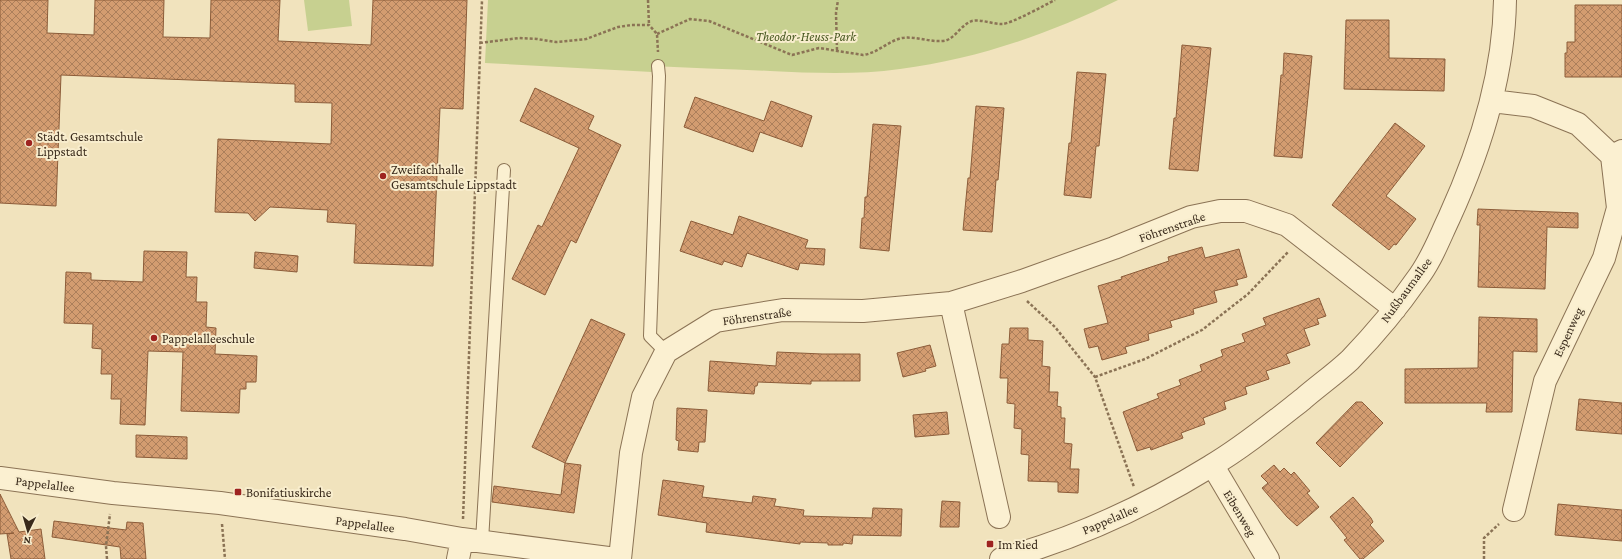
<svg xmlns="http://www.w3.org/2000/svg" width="1622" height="559" font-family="'Crimson Pro',serif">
  <defs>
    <pattern id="building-cross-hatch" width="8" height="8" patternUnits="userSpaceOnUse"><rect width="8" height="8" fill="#d39c70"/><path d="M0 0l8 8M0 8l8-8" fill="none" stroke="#ac7f5b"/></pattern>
  </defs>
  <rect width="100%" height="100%" fill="#f1e3bd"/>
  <path fill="#c7d090" d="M304 0H349L352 26 308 31Z
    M488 0H1118C1049 34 977 59 900 69 857 75 813 73 770 71 731 69 691 68 652 66V72L485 63Z"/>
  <path fill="url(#building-cross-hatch)" stroke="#8c5c39" d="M0 0H48L47 33 94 35 95 0H164L163 37 210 38 211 0H280L278 41 371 45 373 0H467L463 109 440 108 433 266 354 263 356 224 327 222 328 210 270 207 255 221 248 213 215 212 218 139 331 144 332 103 295 102V84L61 75 56 206 0 203Z
    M1575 5H1622V77H1565V53H1567V42H1575Z
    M1346 20H1389V58L1445 59 1444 91 1344 89Z
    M1182 45 1211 48 1198 171 1169 169 1174 118H1176Z
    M1284 53 1312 56 1302 158 1274 156 1281 75H1283Z
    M1077 72 1106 74 1099 146H1096L1091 198 1064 195 1069 143H1071Z
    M535 88 594 116 588 129 621 145 576 243 571 240 545 295 512 279 538 225 542 227 579 148 520 121Z
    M695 97 764 121 771 101 812 116 802 147 760 132 753 152 684 127Z
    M976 106 1004 108 998 180H996L992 232 963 230 968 178H970Z
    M1395 123 1425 146 1386 196 1416 219 1396 245 1394 244 1389 250 1332 205Z
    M873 124 901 126 889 251 860 248 862 218H864L865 197H867Z
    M1478 209 1578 213V228L1547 227 1545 289 1478 287 1480 225H1477Z
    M739 216 808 240 805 248 825 249 824 265 800 263 798 270 747 253 742 267 724 261 722 265 680 251 691 221 733 235Z
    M1202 247 1205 258 1239 249 1247 277 1236 280 1238 285 1214 291 1217 302 1193 309 1194 314 1170 321 1172 327 1148 334 1149 340 1125 347 1127 353 1102 360 1098 346 1089 348 1084 329 1108 323 1098 286 1122 279 1121 277 1169 261 1168 257Z
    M144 251 187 252 186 277H197L196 302H207L206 327 216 328 215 354 257 356 256 382H246V389H240L239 413 181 411 183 352 148 351 145 425 120 424 121 399H111L112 374H101L102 349 92 348 93 324 64 323 66 272 91 273V280L143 282Z
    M255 252 298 256 297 272 254 268Z
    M1319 298 1326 316 1317 319 1319 324 1304 329 1310 345 1286 354 1290 363 1266 371 1269 379 1245 387 1247 394 1224 402 1226 409 1203 418 1205 424 1181 433 1183 438 1151 450 1150 447 1137 451 1123 412 1159 398 1157 394 1181 385 1179 380 1202 371 1200 365 1223 356 1221 350 1245 342 1242 334 1266 325 1263 318Z
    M1479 317 1537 319V352L1513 351 1512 412H1486L1487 403H1405V369L1478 368Z
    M591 319 625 334 565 463 532 447Z
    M1010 328H1028V340L1043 341 1042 366 1050 367 1049 392H1058L1057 406 1061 407V418H1065L1064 443 1072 444 1070 469H1079L1078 493 1058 492V482L1028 481 1029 455 1021 454 1022 429 1014 428 1015 404 1007 403 1008 378H1000L1002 344H1009Z
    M930 345 936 366 925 369 926 371 903 377 897 353Z
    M777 352 822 354H860V381H811V384L758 382 757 386H755L754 394 708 391 710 361 776 366Z
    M1579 399 1622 403V434L1576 430Z
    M1356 402H1362L1383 423 1340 467 1316 443Z
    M677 408 707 410 705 442H699L698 452 678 450 679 441 676 440Z
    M947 412 949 434 915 437 913 415Z
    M136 435 187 437V459L136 457Z
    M565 463 581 465 574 513 492 502 494 486 561 495Z
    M1274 465 1280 472 1284 468 1291 475 1294 472 1310 491 1307 493 1319 507 1297 526 1287 517 1262 488 1268 483 1261 476Z
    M663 480 704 486 702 497 752 503 753 496 776 499 774 506 804 510 803 516 872 518 873 508 902 509 901 536 853 535 852 544 843 543V545H828V543L800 542V544L706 532 707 523 658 515Z
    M0 494 19 532 41 529 45 559H11L7 534 14 533 0 534Z
    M1353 497 1371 518 1373 522 1370 525 1384 541 1363 559H1360L1344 540 1347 538 1330 517Z
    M942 501 960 502 959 527H940Z
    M1558 504 1622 510V541L1555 535Z
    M54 521 126 530 127 522 143 523 146 559H121L120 547 52 537Z"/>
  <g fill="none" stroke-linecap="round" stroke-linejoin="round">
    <defs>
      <path id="service" d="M658 66 659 76 650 336 666 352
        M482 541 504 170"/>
      <path id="minor" d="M1492 101 1533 106 1578 124 1612 156 1622 151
        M951 303 999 517
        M1213 466 1268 559
        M0 478 113 493 220 503 405 529 462 539 616 559
        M1514 510 1545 381 1604 258 1618 208 1612 156
        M458 559 462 539
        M620 559 631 453 643 397 666 352 716 321 783 310 863 311 951 303 1022 281 1114 248 1191 217 1220 211H1246L1287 225 1395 309
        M1001 559C1075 539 1146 506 1211 466 1242 448 1275 421 1303 399 1318 386 1335 374 1350 360 1374 335 1397 308 1417 279 1431 261 1439 239 1449 218 1480 150 1504 76 1505 0"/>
    </defs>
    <use href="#service" stroke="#8b7355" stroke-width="14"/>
    <use href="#minor" stroke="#8b7355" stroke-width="24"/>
    <path stroke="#8b7355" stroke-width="2.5" stroke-dasharray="3 2" stroke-linecap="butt" d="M648 0 649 25
      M657 34 690 19 709 21 792 55 819 48 863 55C878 53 888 41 902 38 915 36 929 42 942 41 954 41 960 25 972 21 981 19 992 24 1002 24 1011 24 1045 5 1055 0
      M480 43 519 38 537 39 556 42 568 41 586 39 618 27 631 25H649L657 34 658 52
      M837 50 836 13 838 0
      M1027 301 1055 327 1095 377 1134 487
      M1095 377 1145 359 1202 330 1248 294 1288 252
      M463 519 482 0
      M222 524 225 559
      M107 559 106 546 110 514
      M1484 559V538L1499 524"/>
    <use href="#service" stroke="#fbf0d1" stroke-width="12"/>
    <use href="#minor" stroke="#fbf0d1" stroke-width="22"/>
  </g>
  <g fill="#9e2320" stroke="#f8edcd" stroke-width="1.5">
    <circle cx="29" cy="143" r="4"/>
    <circle cx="383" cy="176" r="4"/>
    <circle cx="154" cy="338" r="4"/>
    <rect x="234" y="488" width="8" height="8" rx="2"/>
    <rect x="986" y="540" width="8" height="8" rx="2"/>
  </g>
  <g text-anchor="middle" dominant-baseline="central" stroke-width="4" stroke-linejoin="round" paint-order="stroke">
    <g font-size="13" font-style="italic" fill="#475720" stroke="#f8edcd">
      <text x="806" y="36">Theodor-Heuss-Park</text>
    </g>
    <g font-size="13" fill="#392a1b" stroke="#f8edcd" text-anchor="start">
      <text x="37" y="136">Städt. Gesamtschule<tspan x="37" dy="15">Lippstadt</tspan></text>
      <text x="391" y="169">Zweifachhalle<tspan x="391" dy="15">Gesamtschule Lippstadt</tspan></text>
      <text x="162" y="338">Pappelalleeschule</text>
      <text x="246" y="492">Bonifatiuskirche</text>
      <text x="998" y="544">Im Ried</text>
    </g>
    <g font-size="13" fill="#392a1b" stroke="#f8edcd">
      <text transform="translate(1172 227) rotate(-19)">Föhrenstraße</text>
      <text transform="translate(1406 290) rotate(-54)">Nußbaumallee</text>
      <text transform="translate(757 316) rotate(-8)">Föhrenstraße</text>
      <text transform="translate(1568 332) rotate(-65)">Espenweg</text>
      <text transform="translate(45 484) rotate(7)">Pappelallee</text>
      <text transform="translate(1240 513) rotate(59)">Eibenweg</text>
      <text transform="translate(1110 519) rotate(-23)">Pappelallee</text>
      <text transform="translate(365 524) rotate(8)">Pappelallee</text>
    </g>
  </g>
  <g transform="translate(28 531) rotate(185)" stroke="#f8edcd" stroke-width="3" paint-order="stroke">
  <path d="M0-3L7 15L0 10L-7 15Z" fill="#392a1b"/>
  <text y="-6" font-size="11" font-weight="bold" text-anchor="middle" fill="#392a1b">N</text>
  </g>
</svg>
